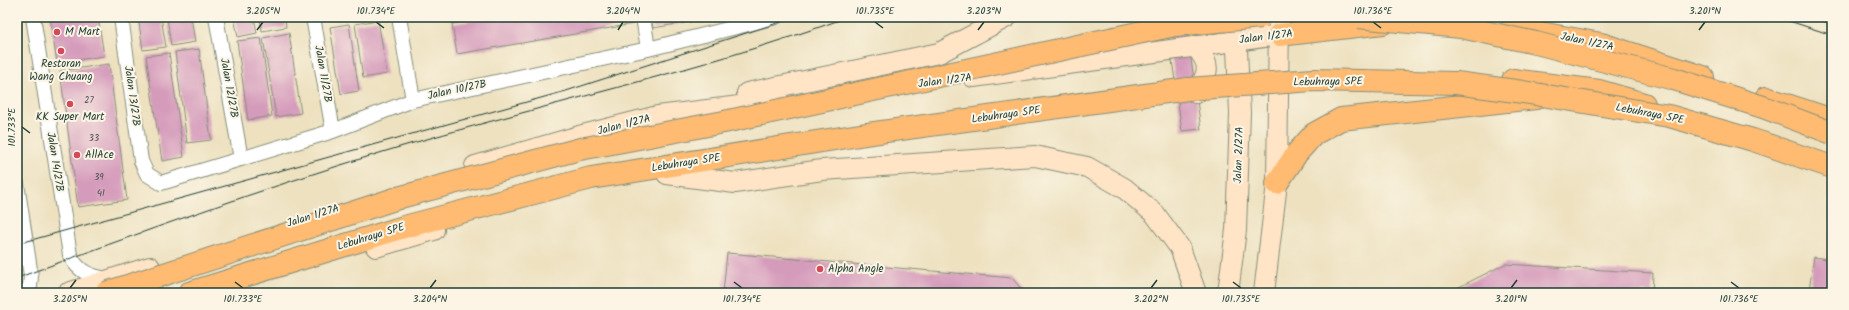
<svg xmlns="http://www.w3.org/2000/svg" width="1849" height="310" font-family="Kalam,sans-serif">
  <rect width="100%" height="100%" fill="#fcf5e5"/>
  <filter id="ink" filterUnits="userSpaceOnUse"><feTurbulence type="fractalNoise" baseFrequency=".025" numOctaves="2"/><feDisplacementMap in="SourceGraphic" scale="8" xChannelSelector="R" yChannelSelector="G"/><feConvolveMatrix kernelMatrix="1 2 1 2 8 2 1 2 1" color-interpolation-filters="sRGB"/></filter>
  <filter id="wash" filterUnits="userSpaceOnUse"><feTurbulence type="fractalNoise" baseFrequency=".012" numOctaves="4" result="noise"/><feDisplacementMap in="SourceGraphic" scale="16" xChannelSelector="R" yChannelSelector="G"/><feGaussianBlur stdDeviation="0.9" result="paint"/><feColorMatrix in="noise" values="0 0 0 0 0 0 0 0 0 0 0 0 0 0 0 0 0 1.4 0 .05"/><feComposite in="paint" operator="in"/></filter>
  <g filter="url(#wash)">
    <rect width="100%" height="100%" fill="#ede1c0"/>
    <g id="blocks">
      <path fill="#d59bbb" d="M50 17H98L104 56 57 63Z
        M138 17H161L166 47 143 50Z
        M167 17H191L195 42 171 46Z
        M234 17H254L257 33 238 37Z
        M260 17H285L286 27 262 31Z
        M325 17H341L342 18 325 20Z
        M449 17H472V18L450 21Z
        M495 17H633L634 24 457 54 452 24Z
        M651 17H713V18L653 28Z
        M1166 17H1185L1201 129 1182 131Z
        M378 20 387 74 363 78 355 24Z
        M349 24 359 91 341 94 330 27Z
        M289 33 301 113 276 117 263 38Z
        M261 38 272 116 248 120 237 41Z
        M199 49 211 140 187 143 175 52Z
        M169 53 184 157 162 161 146 56Z
        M109 64 127 200 78 207 60 71Z
        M727 253 1012 278 1025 293H723Z
        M1814 257 1832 260V293L1809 290Z
        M1505 264 1653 273 1652 293H1447Z"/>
    </g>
  </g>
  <g filter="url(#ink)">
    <use href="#blocks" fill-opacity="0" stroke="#868f7a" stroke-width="1"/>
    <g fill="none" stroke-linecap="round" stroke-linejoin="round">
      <defs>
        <path id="minor" d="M33 17 70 255C78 272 91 277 109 279
          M121 17 141 161 147 174 161 183 333 131 413 100 648 49 776 17
          M216 17 241 159
          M313 17 333 131
          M399 17 413 100
          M643 17 648 49
          M17 184 31 276 30 286 25 293"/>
        <path id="secondary" d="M1195 46C1212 65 1209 73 1196 93
          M973 77 1279 35
          M747 93 939 53 1007 17
          M475 166 579 136 658 116 779 101
          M667 174 735 183 822 170 1035 156 1087 167 1124 188 1155 214 1180 248 1196 293
          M376 247 434 230
          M68 293 150 267
          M1228 293 1236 230 1240 113 1236 28
          M1264 293 1277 183 1279 17"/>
        <path id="primary" d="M1512 28 1601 44 1703 77
          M1279 35 1383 23
          M1513 80 1599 91 1644 104
          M1766 98 1832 120
          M1277 183 1297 153 1314 134 1341 119 1536 98"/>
        <path id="motorway" d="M189 293 404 227 591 178 866 134 1188 89"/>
      </defs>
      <use href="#minor" stroke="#868f7a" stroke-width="16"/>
      <use href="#secondary" stroke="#868f7a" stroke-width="22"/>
      <use href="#primary" stroke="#868f7a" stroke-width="24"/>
      <use href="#motorway" stroke="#868f7a" stroke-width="24"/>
      <use href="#minor" stroke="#fff" stroke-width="14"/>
      <use href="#secondary" stroke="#ffe4c6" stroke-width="20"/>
      <use href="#primary" stroke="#ffbb71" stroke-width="22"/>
      <use href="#motorway" stroke="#ffbb71" stroke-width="22"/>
      <path stroke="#1f3d34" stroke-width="1" d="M1777 17 1832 35
        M1810 17 1832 24
        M17 244 566 91 796 17
        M17 278C139 233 261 189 386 151 539 105 697 72 848 17"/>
      <defs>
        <path id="motorway-bridge" d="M1358 17 1461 27 1536 43 1674 79 1763 107 1832 133
          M1188 89 1313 80 1456 83 1523 92 1669 116 1753 140 1832 167
          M106 293 401 197 580 149 724 122 1175 25 1261 17"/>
      </defs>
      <use href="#motorway-bridge" stroke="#868f7a" stroke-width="24" stroke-linecap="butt"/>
      <use href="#motorway-bridge" stroke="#ffbb71" stroke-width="22"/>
    </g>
  </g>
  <path fill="none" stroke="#1f3d34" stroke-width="1.5" d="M376 22 384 28M875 22 883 28M1373 22 1381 28M257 30 263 22M618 30 623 22M978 30 984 22M1699 30 1705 22M22 127 30 133M235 282 243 288M734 282 742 288M1233 282 1241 288M1731 282 1739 288M70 288 76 280M430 288 436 280M1151 288 1157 280M1511 288 1517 280"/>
  <g fill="#d1495b" stroke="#fcf5e5" stroke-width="1.5">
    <circle cx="57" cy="32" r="4"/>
    <circle cx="61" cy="51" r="4"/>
    <circle cx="70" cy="104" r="4"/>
    <circle cx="77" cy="155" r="4"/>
    <circle cx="820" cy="269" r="4"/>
  </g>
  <g text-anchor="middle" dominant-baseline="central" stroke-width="4" stroke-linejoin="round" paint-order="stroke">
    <g font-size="9" fill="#4c5456">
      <text x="89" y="100">27</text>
      <text x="94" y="138">33</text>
      <text x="99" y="177">39</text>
      <text x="101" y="193">41</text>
    </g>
    <g font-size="11" fill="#1f3d34" stroke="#fcf5e5" text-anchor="start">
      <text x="65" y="32">M Mart</text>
      <text x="61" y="64" text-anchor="middle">Restoran<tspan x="61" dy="13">Wang Chuang</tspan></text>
      <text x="70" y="117" text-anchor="middle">KK Super Mart</text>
      <text x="85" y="155">AllAce</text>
      <text x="828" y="269">Alpha Angle</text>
    </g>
    <g font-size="11" fill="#1f3d34" stroke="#fcf5e5">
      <text transform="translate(1266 37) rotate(-7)">Jalan 1/27A</text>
      <text transform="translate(1587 42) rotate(12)">Jalan 1/27A</text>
      <text transform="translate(323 74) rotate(80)">Jalan 11/27B</text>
      <text transform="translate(945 81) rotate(-7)">Jalan 1/27A</text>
      <text transform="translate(1328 82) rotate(-1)">Lebuhraya SPE</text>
      <text transform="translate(229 88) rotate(80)">Jalan 12/27B</text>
      <text transform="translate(457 90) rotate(-12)">Jalan 10/27B</text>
      <text transform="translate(132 96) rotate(82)">Jalan 13/27B</text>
      <text transform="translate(1650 114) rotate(11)">Lebuhraya SPE</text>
      <text transform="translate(1006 115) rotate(-8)">Lebuhraya SPE</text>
      <text transform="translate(624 125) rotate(-14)">Jalan 1/27A</text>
      <text transform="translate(1239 155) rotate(-88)">Jalan 2/27A</text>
      <text transform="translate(55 162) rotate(81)">Jalan 14/27B</text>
      <text transform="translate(686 163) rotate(-9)">Lebuhraya SPE</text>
      <text transform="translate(313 216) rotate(-17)">Jalan 1/27A</text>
      <text transform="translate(371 237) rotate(-17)">Lebuhraya SPE</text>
    </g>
  </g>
  <rect width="1849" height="310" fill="none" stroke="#fcf5e5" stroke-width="44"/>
  <rect x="22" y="22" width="1805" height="266" fill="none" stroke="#1f3d34" stroke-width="1.5"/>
  <g font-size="10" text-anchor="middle" fill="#1f3d34">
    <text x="263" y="14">3.205°N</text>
    <text x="376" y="14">101.734°E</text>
    <text x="623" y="14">3.204°N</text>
    <text x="875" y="14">101.735°E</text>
    <text x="984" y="14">3.203°N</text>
    <text x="1373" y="14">101.736°E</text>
    <text x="1705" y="14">3.201°N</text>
    <text transform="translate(11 127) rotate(-90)" y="4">101.733°E</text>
    <text x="70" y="302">3.205°N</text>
    <text x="243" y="302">101.733°E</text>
    <text x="430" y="302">3.204°N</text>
    <text x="742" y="302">101.734°E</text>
    <text x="1151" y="302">3.202°N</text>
    <text x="1241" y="302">101.735°E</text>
    <text x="1511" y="302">3.201°N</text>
    <text x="1739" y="302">101.736°E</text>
  </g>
</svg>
